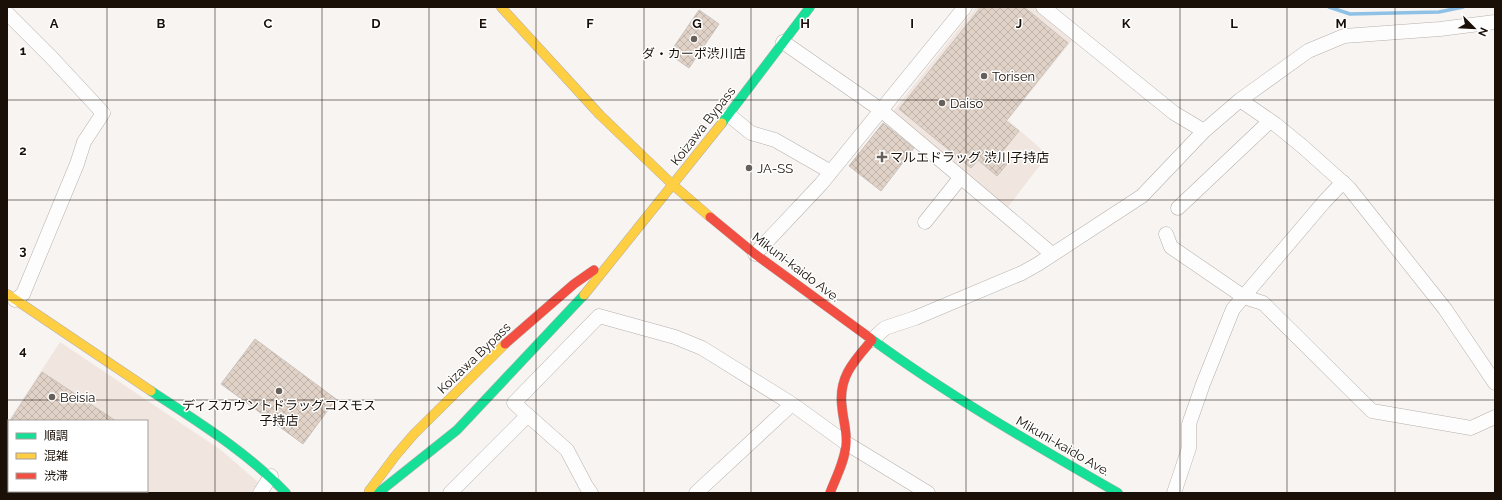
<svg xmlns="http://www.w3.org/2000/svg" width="1502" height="500" font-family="Raleway,'Noto Sans JP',sans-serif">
  <defs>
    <pattern id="building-cross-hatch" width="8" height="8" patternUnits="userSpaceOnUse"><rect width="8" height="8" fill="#e1d2c7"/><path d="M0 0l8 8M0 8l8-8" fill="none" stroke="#c0b3a9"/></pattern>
  </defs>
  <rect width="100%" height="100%" fill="#f7f4f2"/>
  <path fill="#f0e6df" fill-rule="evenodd" d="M976 7H1034L1073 39 1008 120 1048 155 1008 207 974 181 961 167 893 114 894 110Z
    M60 342 221 450 258 482 251 493H7V423ZM9 421H147V491H9Z"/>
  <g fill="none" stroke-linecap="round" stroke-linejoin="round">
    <path stroke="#8fc0e6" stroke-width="3.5" d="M1329 7 1350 14 1439 12 1463 7"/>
  </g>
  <path fill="url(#building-cross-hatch)" stroke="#c9c2bd" d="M981 7H1024L1068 43 1006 121 1019 131 998 157 1007 164 997 176 978 160 971 168 899 109Z
    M699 10 719 24 689 68 669 54Z
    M883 123 914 148 881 191 849 166Z
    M255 339 336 399 303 444 221 384Z
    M42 372 116 421H10Z
    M9 422V491H104L103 493H7V426Z"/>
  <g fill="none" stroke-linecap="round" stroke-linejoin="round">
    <defs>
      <path id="street" d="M1043 7 1174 113 1204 131
        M7 13 51 57 103 113 84 142 77 164 23 294 15 300
        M783 42 881 110 1052 254
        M1240 100 1275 124 1302 146 1349 188 1445 309 1495 383
        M729 115 751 133 775 140 831 172
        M1178 208 1270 121
        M925 222 961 177
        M1166 234 1171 247 1244 297 1263 303 1372 411 1471 428 1495 417
        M755 254 821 184 965 7
        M872 340 885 328 915 318 1022 273 1038 264 1142 196 1204 131 1240 100 1308 51 1344 36 1440 29 1495 22
        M260 493 271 476
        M450 493 528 415
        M591 493 586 486 567 450 514 403 599 316 675 337 702 348 792 404 846 443 928 493
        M696 493 792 404
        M1174 493 1189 448V424L1203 384 1233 309 1324 202 1343 182"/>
      <path id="fast" d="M722 123 810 7
        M870 338C949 396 1033 444 1118 493
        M151 391C198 422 247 452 286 493
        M378 493 457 430 584 295"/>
      <path id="slow" d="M501 7 600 115 673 185 710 217
        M7 294 151 391
        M584 295 722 123
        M369 491 396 455 414 434 505 344"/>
      <path id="jam" d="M710 217 755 254 870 338
        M505 344 574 284 594 270
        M830 493C836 477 845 461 846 444 847 431 843 419 842 407 838 377 854 361 872 340"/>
    </defs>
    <use href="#street" stroke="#b7b0ab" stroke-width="15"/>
    <use href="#fast" stroke="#b7b0ab" stroke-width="10"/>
    <use href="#slow" stroke="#b7b0ab" stroke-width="10"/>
    <use href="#jam" stroke="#b7b0ab" stroke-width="10"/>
    <use href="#street" stroke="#fefdfd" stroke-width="14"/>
    <use href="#fast" stroke="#16e098" stroke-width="9"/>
    <use href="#slow" stroke="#ffcf43" stroke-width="9"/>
    <use href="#jam" stroke="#f24e42" stroke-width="9"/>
  </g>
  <path fill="none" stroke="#1a1008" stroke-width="1" stroke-opacity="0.55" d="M107 7V421M215 7V493M322 7V493M429 7V493M536 7V493M644 7V493M751 7V493M858 7V493M966 7V493M1073 7V493M1180 7V493M1287 7V493M1395 7V493M7 100H1495M7 200H1495M7 300H1495M7 400H1495M107 491V493"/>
  <g fill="#67605a" stroke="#fff" stroke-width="1.5">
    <circle cx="694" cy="39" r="4"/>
    <circle cx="984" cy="76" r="4"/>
    <circle cx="942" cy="103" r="4"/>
    <path d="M880 151h4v4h4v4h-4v4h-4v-4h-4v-4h4z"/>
    <circle cx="749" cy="168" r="4"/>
    <circle cx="279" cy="391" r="4"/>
    <circle cx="52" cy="397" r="4"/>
  </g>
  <g text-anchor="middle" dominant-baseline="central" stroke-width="3" stroke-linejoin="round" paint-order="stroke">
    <g font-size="13" fill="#1a1008" stroke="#fff" text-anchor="start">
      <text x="694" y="53" text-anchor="middle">ダ・カーポ渋川店</text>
      <text x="992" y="76">Torisen</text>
      <text x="950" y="103">Daiso</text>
      <text x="890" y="157">マルエドラッグ 渋川子持店</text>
      <text x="757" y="168">JA-SS</text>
      <text x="60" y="397">Beisia</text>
      <text x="279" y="405" text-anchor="middle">ディスカウントドラッグコスモス<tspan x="279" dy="15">子持店</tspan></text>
    </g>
    <g font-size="13" fill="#1a1008" stroke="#fff">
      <text transform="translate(703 126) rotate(-52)">Koizawa Bypass</text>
      <text transform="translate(796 267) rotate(37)">Mikuni-kaido Ave.</text>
      <text transform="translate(474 358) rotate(-44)">Koizawa Bypass</text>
      <text transform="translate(1063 446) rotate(30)">Mikuni-kaido Ave.</text>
    </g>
  </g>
  <g font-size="13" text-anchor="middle" font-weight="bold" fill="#1a1008" stroke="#fff" stroke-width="3" stroke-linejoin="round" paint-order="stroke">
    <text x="54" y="28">A</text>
    <text x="161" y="28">B</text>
    <text x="268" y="28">C</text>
    <text x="376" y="28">D</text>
    <text x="483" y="28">E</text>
    <text x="590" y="28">F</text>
    <text x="697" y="28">G</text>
    <text x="805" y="28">H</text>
    <text x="912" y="28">I</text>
    <text x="1019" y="28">J</text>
    <text x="1126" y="28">K</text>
    <text x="1234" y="28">L</text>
    <text x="1341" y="28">M</text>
    <text x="23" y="55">1</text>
    <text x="23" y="155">2</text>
    <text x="23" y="255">3</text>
    <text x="23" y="355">4</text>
  </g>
  <rect width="1502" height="500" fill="none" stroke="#1a1008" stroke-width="16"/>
  <rect x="8" y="420" width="140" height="72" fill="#ffffff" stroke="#a39f9c"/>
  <rect x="16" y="433" width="20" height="6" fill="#16e098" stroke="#a39f9c"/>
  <text x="44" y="440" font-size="12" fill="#1a1008">順調</text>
  <rect x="16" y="453" width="20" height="6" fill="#ffcf43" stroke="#a39f9c"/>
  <text x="44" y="460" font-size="12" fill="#1a1008">混雑</text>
  <rect x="16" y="473" width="20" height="6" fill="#f24e42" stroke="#a39f9c"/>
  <text x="44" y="480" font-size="12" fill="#1a1008">渋滞</text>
  <g transform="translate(1474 28) rotate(114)" stroke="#ffffff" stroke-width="3" paint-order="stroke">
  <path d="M0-3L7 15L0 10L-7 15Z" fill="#1a1008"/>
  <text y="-6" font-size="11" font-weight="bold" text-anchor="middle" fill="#1a1008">N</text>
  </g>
</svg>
